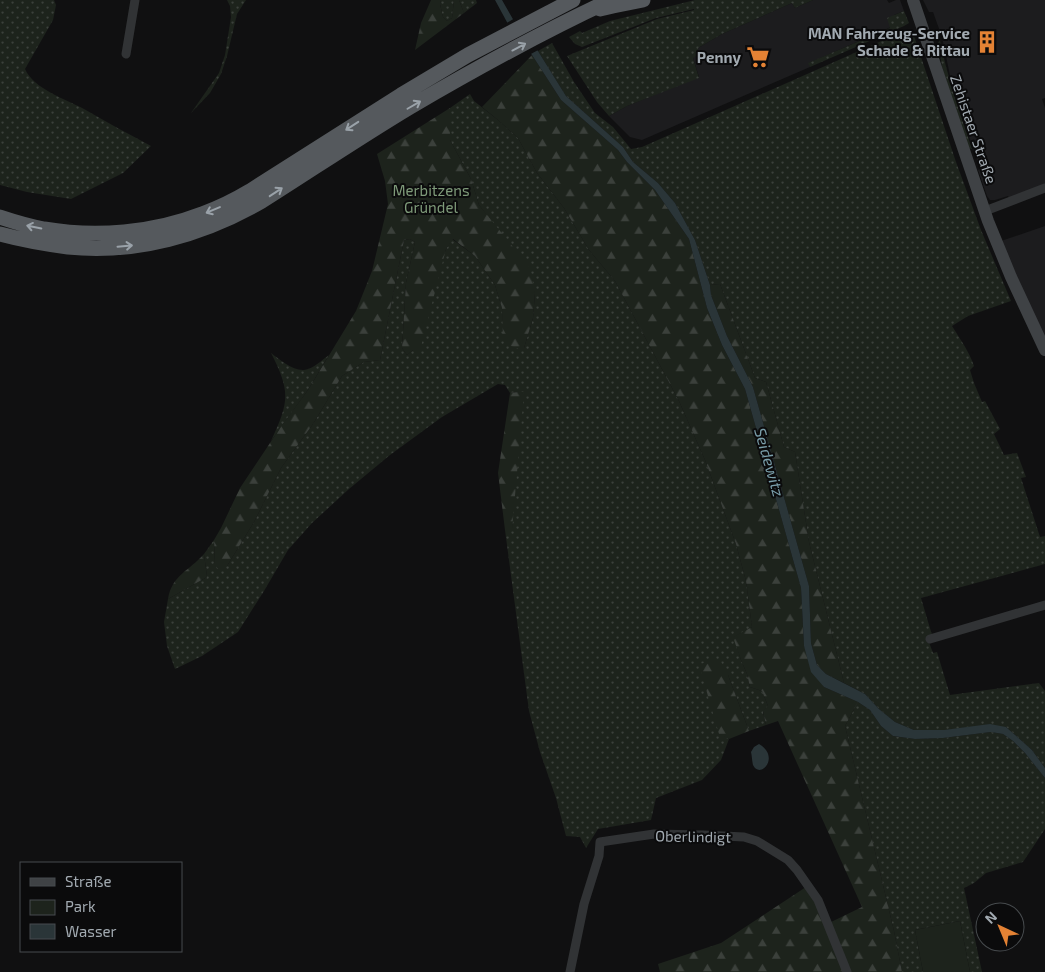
<svg xmlns="http://www.w3.org/2000/svg" width="1045" height="972" font-family="'Exo 2',sans-serif">
  <defs>
    <pattern id="green-dots" width="8" height="8" patternUnits="userSpaceOnUse" patternTransform="scale(1.25)"><rect width="8" height="8" fill="#1d231c"/><path d="M2 2h.1M6 6h.1" fill="none" stroke="#3b403b" stroke-width="1.8" stroke-linecap="round"/></pattern>
    <pattern id="forest-firs" width="22" height="20" patternUnits="userSpaceOnUse" patternTransform="scale(1.25)"><rect width="22" height="20" fill="#1d231c"/><path d="M5 1l3.5 6h-7zM16 11l3.5 6h-7z" fill="#3b403b"/></pattern>
  </defs>
  <rect width="100%" height="100%" fill="#101011"/>
  <path fill="#1c1c1e" d="M813 0H887L889 3 896 0H900L904 11 894 15 891 27 809 63 810 67 642 140 630 137 609 116 627 106 699 77 693 58 698 48 722 34 792 3 795 8Z
    M923 0H1045V98L1042 99 1045 108V185L1009 198 1008 196 995 200H990L987 196 978 170 980 169 952 85 942 37 933 12H929Z
    M1045 226V340L1001 241Z"/>
  <path fill="url(#green-dots)" d="M0 0H54L56 5 53 20 25 69C34 89 65 99 84 109 106 122 129 134 151 146L123 173 71 199 27 192 0 185Z
    M227 0H246L237 14 227 56 221 74 210 93 191 113 219 73 225 55 231 17 230 6Z
    M441 0H454L452 18 447 21 443 17 440 4Z
    M459 0H476L477 3 464 13Z
    M695 0H813L795 8 792 3 722 34 698 48 699 54 693 58 699 78 627 106 609 116 597 102 567 56 657 19 694 10V9L656 18 582 47 575 44 569 37 580 31 582 33 610 21Z
    M904 11 909 23 904 26 810 67 808 63 890 28 887 18Z
    M912 30 956 162 981 230 1011 301 968 316 952 326C960 339 969 351 974 366L970 370 974 383 982 402 985 401 1000 429 994 434 1004 455 1017 453 1026 477 1021 478 1040 537 1045 536V564L921 598 932 635 927 637 933 653 937 652 950 695 1039 683 1045 691V768L1032 750 1006 727 944 730H914L895 722 879 709 865 694 844 683 809 542 795 452 784 447 766 382 755 378 720 284 710 285 695 240 675 203 658 183 633 162 623 147 566 96 538 51 552 43 574 82 595 113 613 127 631 149 642 147 667 136 904 31Z
    M940 40C947 77 960 113 972 149L968 148 942 67 938 43Z
    M470 94 474 101 498 120 518 138 537 173 564 208 589 250 615 281 679 401 705 460 736 544 746 581 752 627 734 637 741 660 747 674 750 687 762 691 768 706 763 712 766 725 749 731 728 675 719 733 729 739 721 760 702 780 656 798 651 820 598 829 586 848 580 837 566 836 556 798 540 752 529 711 505 530 512 529 518 392 510 393 505 385 498 384 442 417 390 455 349 489 312 523 288 550 264 591 238 632 202 656 175 669 167 646 164 622 168 599 207 577 204 554 214 540 215 565 227 566 254 522 281 468 313 424 342 376 364 362 380 360 404 240 410 239 415 242 406 283 402 348 407 355 413 350 446 249 452 239 475 256 495 285 502 308 504 337 524 348 533 318 535 293 496 227 479 205 471 179 450 140V108Z
    M271 353C279 359 293 371 304 370 313 369 322 360 329 355L308 390 271 441C289 402 291 392 271 353Z
    M858 702 870 710 881 726 893 736 915 739 943 738 991 732 1003 734 1013 741 1025 753 1045 778V829L1023 862 986 873 974 883 964 888 982 972H970L960 921 915 930 923 972H902L894 931 845 726Z"/>
  <path fill="url(#forest-firs)" d="M431 0H441L440 4 443 17 447 21 452 18 454 0H459L464 13 415 50 421 23Z
    M532 55 561 100 618 150 627 162 655 190 689 239 707 308 722 345 745 389 801 588 804 646 824 687 858 702 845 726 894 931 902 972H849L829 923 862 907 778 721 766 725 763 711 768 706 762 691 750 687 747 674 741 660 733 637 752 627 746 581 736 544 705 460 679 401 615 281 589 250 564 208 537 173 518 138 498 120 482 107Z
    M450 108V140L471 179 479 205 530 268 535 293 533 318 524 348 519 349 511 346 503 337 502 308 495 285 475 256 453 239 446 249 420 350H413L407 355 402 348 406 283 415 242 410 239 404 240 380 360 364 362 342 376 313 424 281 468 254 522 227 566 219 570 215 565 214 540 221 528 240 488 280 428 308 390 356 311 372 271 388 204 385 181 377 154Z
    M720 284 755 378 766 382 784 447 795 452 809 542 844 683 826 674 817 665 811 643 809 586 753 387 727 336 711 295 710 285Z
    M518 392H524L512 530H505L498 473 510 393Z
    M204 554 207 577 168 599C172 575 189 571 204 554Z
    M712 659 721 662 728 675 749 731 729 739 719 734 699 665Z
    M806 887 816 901 844 972H660L658 964 721 943Z"/>
  <path fill="#1d231c" d="M960 921 970 972H923L915 930Z"/>
  <path fill="#2a3538" d="M495 0H502L514 21 538 51 566 96 623 147 633 162 658 183 675 203 695 240 710 285 711 295 727 336 753 387 809 586 811 643 817 665 826 674 865 694 879 709 895 722 914 730H944L990 724 1006 727 1032 750 1045 768V778L1025 753 1013 741 1003 734 991 732 943 738 915 739 893 736 881 726 870 710 858 702 824 687 811 672 804 646 801 588 745 389 722 345 707 308 689 239 655 190 627 162 618 150 561 100 532 55 508 24Z
    M759 744C781 757 760 780 753 765 752 761 752 756 751 752L754 747Z"/>
  <path fill="#101011" d="M515 18 519 23 540 49 529 55 505 24Z"/>
  <g fill="none" stroke-linecap="round" stroke-linejoin="round">
    <path stroke="#313335" stroke-width="9" d="M126 54 135 0
      M985 211 1045 188
      M930 639 1045 605
      M570 972 584 904 599 856 600 842 654 834 703 835 744 837 757 841 788 860 797 870 818 900 847 972"/>
    <path stroke="#3f4245" stroke-width="12" d="M913 0 988 221 1011 277 1045 350"/>
    <path stroke="#55595d" stroke-width="15" d="M600 9 613 6 643 0
      M0 217C15 222 29 226 44 229 96 238 153 233 202 214 219 208 235 200 250 191L401 95 468 55 573 0
      M0 234C22 240 45 244 68 247 136 254 203 235 262 201 311 170 360 137 410 107 475 69 542 32 611 0"/>
  </g>
  <defs><path id="oneway-shaft" d="M-6 0H5M1.5-3L5.5 0L1.5 3" fill="none" stroke-width="1.6" stroke-linecap="round" stroke-linejoin="round" transform="scale(1.25)"/></defs>
  <g stroke="#9aa2a9">
    <use href="#oneway-shaft" transform="translate(519 47) rotate(-28)"/>
    <use href="#oneway-shaft" transform="translate(414 105) rotate(-30)"/>
    <use href="#oneway-shaft" transform="translate(352 126) rotate(147)"/>
    <use href="#oneway-shaft" transform="translate(276 192) rotate(-33)"/>
    <use href="#oneway-shaft" transform="translate(213 210) rotate(157)"/>
    <use href="#oneway-shaft" transform="translate(34 227) rotate(-168)"/>
    <use href="#oneway-shaft" transform="translate(125 246) rotate(-5)"/>
  </g>
  <defs>
    <symbol id="building-bare" viewBox="-9 -9 18 18"><path d="M-4-6H4V6H1V3H-1V6H-4ZM-2.5-4.3h1.7v1.8h-1.7ZM.8-4.3h1.7v1.8H.8ZM-2.5-1h1.7V.8h-1.7ZM.8-1h1.7V.8H.8Z" fill="#e48234" stroke="#0b0b0c" stroke-width="2.5" paint-order="stroke"/></symbol>
    <symbol id="supermarket-bare" viewBox="-9 -9 18 18"><path d="M-6-5.5h2.5l.6 2H6L4.5 2H-2.5L-4.4-4H-6ZM-1.5 3.2a1.3 1.3 0 1 0 .1 0ZM3 3.2a1.3 1.3 0 1 0 .1 0Z" fill="#e48234" stroke="#0b0b0c" stroke-width="2.5" paint-order="stroke"/></symbol>
  </defs>
  <g fill-rule="evenodd">
    <use href="#building-bare" x="971" y="26" width="32" height="32"/>
    <use href="#supermarket-bare" x="742" y="41" width="32" height="32"/>
  </g>
  <g text-anchor="middle" dominant-baseline="central" stroke-width="4" stroke-linejoin="round" paint-order="stroke">
    <g font-size="15" font-weight="bold" fill="#a2aab1" stroke="#0b0b0c" text-anchor="end">
      <text x="970" y="33">MAN Fahrzeug-Service<tspan x="970" dy="17">Schade &amp; Rittau</tspan></text>
      <text x="741" y="57">Penny</text>
    </g>
    <g font-size="15" fill="#a2aab1" stroke="#0b0b0c">
      <text transform="translate(974 129) rotate(71)">Zehistaer Straße</text>
      <text transform="translate(693 836) rotate(1)">Oberlindigt</text>
    </g>
    <g font-size="15" fill="#7f9b7a" stroke="#0b0b0c">
      <text x="431" y="190">Merbitzens<tspan x="431" dy="17">Gründel</tspan></text>
    </g>
    <g font-size="16" font-style="italic" fill="#7a9eaa" stroke="#0b0b0c">
      <text transform="translate(770 462) rotate(74)">Seidewitz</text>
    </g>
  </g>
  <rect x="20" y="862" width="162" height="90" fill="#0b0b0c" stroke="#474b4e"/>
  <rect x="30" y="878" width="25" height="8" fill="#3f4245" stroke="#474b4e"/>
  <text x="65" y="887" font-size="15" fill="#a2aab1">Straße</text>
  <rect x="30" y="900" width="25" height="15" fill="#1d231c" stroke="#474b4e"/>
  <text x="65" y="912" font-size="15" fill="#a2aab1">Park</text>
  <rect x="30" y="924" width="25" height="15" fill="#2a3538" stroke="#474b4e"/>
  <text x="65" y="937" font-size="15" fill="#a2aab1">Wasser</text>
  <g transform="translate(1000 927) rotate(316)"><circle r="24" fill="#0b0b0c" stroke="#474b4e"/>
  <path d="M0-4L9 19L0 12L-9 19Z" fill="#e48234"/>
  <text y="-8" font-size="14" font-weight="bold" text-anchor="middle" fill="#a2aab1">N</text>
  </g>
</svg>
